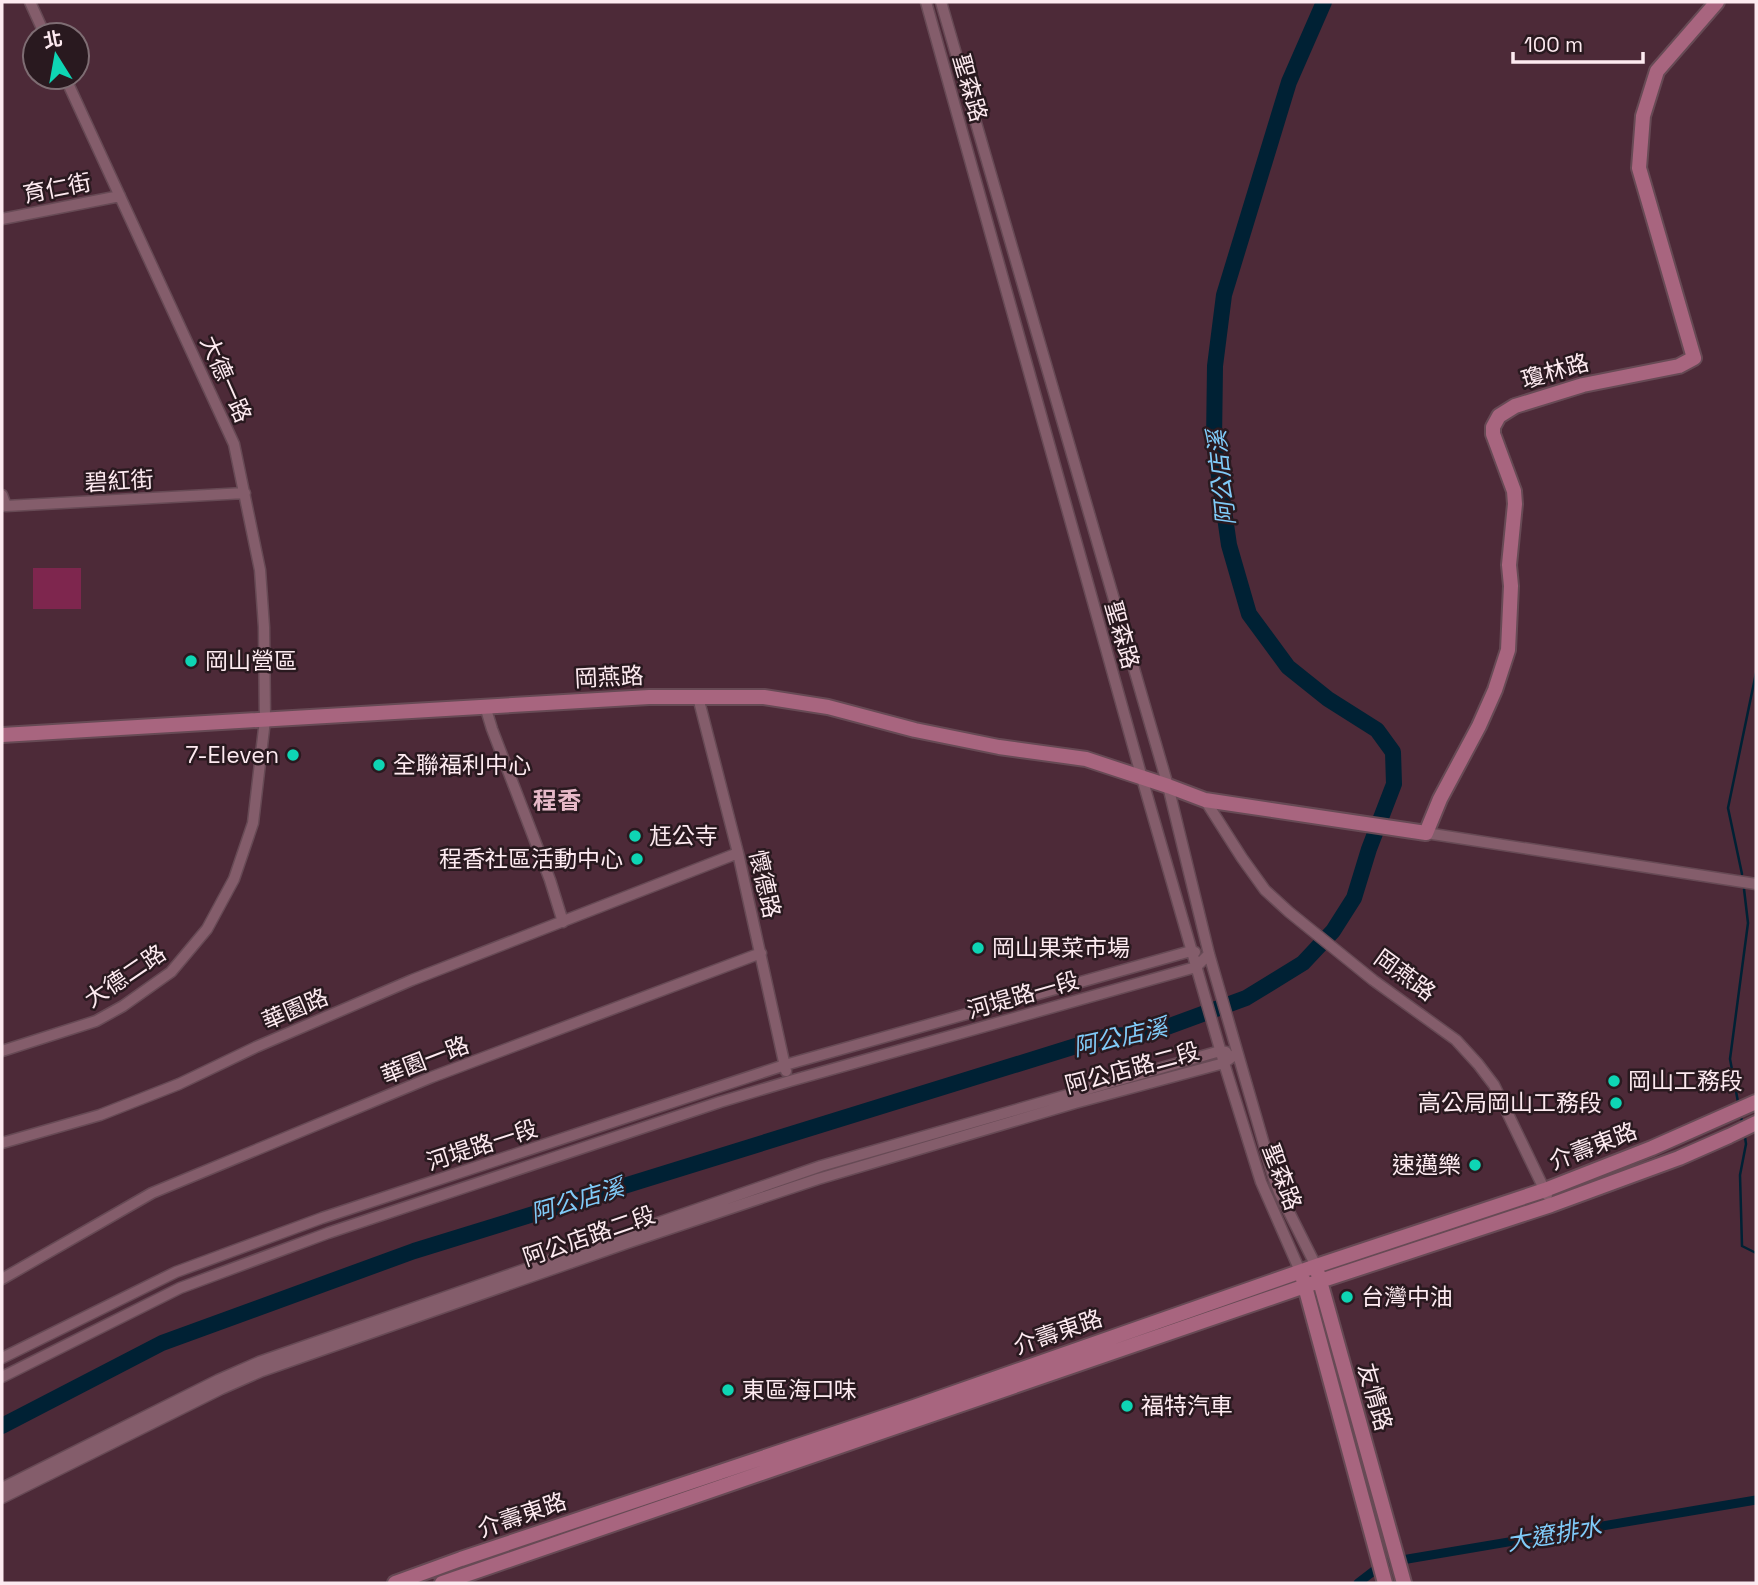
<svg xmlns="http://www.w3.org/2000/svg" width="1758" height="1585" font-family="'Space Grotesk','Noto Sans TC',sans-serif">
  <rect width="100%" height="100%" fill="#4d2a38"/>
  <path fill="#7e264e" d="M33 568H81V609H33Z"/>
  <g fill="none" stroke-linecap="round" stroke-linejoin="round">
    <path stroke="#002134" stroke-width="2.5" d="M1742 874 1728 808 1756 673
      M1738 1102 1730 1059 1748 923 1744 889
      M1741 1117 1742 1121
      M1745 1137 1746 1144 1740 1175 1742 1246 1756 1253"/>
    <path stroke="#002134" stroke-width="9" d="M1358 1583 1384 1563 1756 1500"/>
    <path stroke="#002134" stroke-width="16" d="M2 1426 162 1343 414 1251 1108 1036 1148 1034 1246 998 1303 963 1333 931 1354 898 1369 849 1394 784 1393 752 1377 730 1328 699 1288 667 1249 614 1229 545 1214 441 1215 366 1224 295 1289 82 1324 2"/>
    <defs>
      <path id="street" d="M30 2 45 35
        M926 2 1142 778 1224 1063 1261 1182 1300 1271
        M941 2 1168 786 1209 954 1274 1179 1279 1192 1316 1266
        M2 219 120 196
        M2 495 6 506 245 493
        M698 697 738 853 786 1071
        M485 706 492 729 550 880 563 922
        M1205 800 1242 858 1265 890 1289 912 1373 980 1456 1040 1478 1064 1494 1085 1547 1195
        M1426 833 1756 884
        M2 1051 96 1021 123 1006 171 972 207 929 234 879 253 823 265 720 264 627 260 570 234 444 65 77
        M2 1143 100 1115 179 1084 256 1047 412 980 738 853
        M2 1279 152 1193 432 1077 761 953
        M2 1358 176 1272 322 1218 785 1065 1191 951 1195 952
        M2 1377 180 1288 328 1233 720 1102 790 1081 1196 967 1209 954
        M2 1488 218 1380 259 1362 821 1166 1220 1051 1226 1052
        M2 1498 221 1389 262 1371 627 1243 818 1179 1075 1103 1224 1063 1237 1053"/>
      <path id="secondary" d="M2 735 649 697H764L828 707 915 730 999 747 1086 759 1168 786 1205 800 1426 833 1440 799 1479 726 1495 690 1508 650 1511 586 1509 565 1515 504 1514 491 1493 434V427L1499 416 1515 406 1583 385 1679 366 1694 358 1639 168 1643 116 1657 71 1717 2
        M1318 1274 1404 1583
        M1303 1279 1385 1583
        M395 1583 461 1559 914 1407 1316 1266 1545 1190 1652 1148 1756 1102
        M442 1583 1305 1286 1551 1205 1679 1158 1729 1136 1756 1123"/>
    </defs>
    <use href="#street" stroke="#674a55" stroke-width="13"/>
    <use href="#secondary" stroke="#674a55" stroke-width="18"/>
    <use href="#street" stroke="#845d6b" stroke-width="10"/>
    <use href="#secondary" stroke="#a8657f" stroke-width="14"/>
  </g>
  <g fill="#0ed5b4" stroke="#29191f" stroke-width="2.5">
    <circle cx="191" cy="661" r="7"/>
    <circle cx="293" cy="755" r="7"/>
    <circle cx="379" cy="765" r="7"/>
    <circle cx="635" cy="836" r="7"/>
    <circle cx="637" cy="859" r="7"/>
    <circle cx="978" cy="948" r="7"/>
    <circle cx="1614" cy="1081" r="7"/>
    <circle cx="1616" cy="1103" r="7"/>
    <circle cx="1475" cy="1165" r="7"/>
    <circle cx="1347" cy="1297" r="7"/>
    <circle cx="728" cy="1390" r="7"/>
    <circle cx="1127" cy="1406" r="7"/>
  </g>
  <g text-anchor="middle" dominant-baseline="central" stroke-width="5" stroke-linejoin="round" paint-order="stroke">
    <g font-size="23" fill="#fdeaf0" stroke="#29191f">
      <text transform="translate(970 88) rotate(74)">聖森路</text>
      <text transform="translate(57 188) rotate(-11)">育仁街</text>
      <text transform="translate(1555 371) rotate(-16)">瓊林路</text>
      <text transform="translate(226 379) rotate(66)">大德一路</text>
      <text transform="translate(119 481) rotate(-3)">碧紅街</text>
      <text transform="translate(1122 635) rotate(74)">聖森路</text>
      <text transform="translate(609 677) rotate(-3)">岡燕路</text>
      <text transform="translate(765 884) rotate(77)">懷德路</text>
      <text transform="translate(1405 975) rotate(36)">岡燕路</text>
      <text transform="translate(125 976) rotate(-34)">大德二路</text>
      <text transform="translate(1023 995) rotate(-16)">河堤路一段</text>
      <text transform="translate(295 1009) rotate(-23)">華園路</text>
      <text transform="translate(425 1060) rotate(-21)">華園一路</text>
      <text transform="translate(1132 1068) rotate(-15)">阿公店路二段</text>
      <text transform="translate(482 1145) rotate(-18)">河堤路一段</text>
      <text transform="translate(1593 1146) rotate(-21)">介壽東路</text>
      <text transform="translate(1282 1177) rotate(69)">聖森路</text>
      <text transform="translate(589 1236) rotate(-19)">阿公店路二段</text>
      <text transform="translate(1058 1332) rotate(-19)">介壽東路</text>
      <text transform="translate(1375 1397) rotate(74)">友情路</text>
      <text transform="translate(522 1515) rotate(-19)">介壽東路</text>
    </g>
    <g font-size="23" fill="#fdeaf0" stroke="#29191f" text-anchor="start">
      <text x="205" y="661">岡山營區</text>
      <text x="279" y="755" text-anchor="end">7-Eleven</text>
      <text x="393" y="765">全聯福利中心</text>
      <text x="649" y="836">尪公寺</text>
      <text x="623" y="859" text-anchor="end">程香社區活動中心</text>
      <text x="992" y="948">岡山果菜市場</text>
      <text x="1628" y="1081">岡山工務段</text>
      <text x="1602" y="1103" text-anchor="end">高公局岡山工務段</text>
      <text x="1461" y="1165" text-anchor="end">速邁樂</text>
      <text x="1361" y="1297">台灣中油</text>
      <text x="742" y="1390">東區海口味</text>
      <text x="1141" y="1406">福特汽車</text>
    </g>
    <g font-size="24" font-style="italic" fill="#80cbf9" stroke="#29191f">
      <text transform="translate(1221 478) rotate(-96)">阿公店溪</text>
      <text transform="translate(1120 1037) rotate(-13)">阿公店溪</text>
      <text transform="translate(577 1200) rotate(-17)">阿公店溪</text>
      <text transform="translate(1554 1534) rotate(-10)">大遼排水</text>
    </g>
    <g font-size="24" font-weight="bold" fill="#e6b9c8" stroke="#29191f">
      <text x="557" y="800">程香</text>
    </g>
  </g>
  <rect width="1758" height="1585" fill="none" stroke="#fdeaf0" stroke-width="7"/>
  <g transform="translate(56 56) rotate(349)"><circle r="33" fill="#29191f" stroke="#7e6d73" stroke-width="2"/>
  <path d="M0-5L12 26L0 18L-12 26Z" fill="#0ed5b4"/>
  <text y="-10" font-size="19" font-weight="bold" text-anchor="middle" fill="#fdeaf0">北</text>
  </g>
  <path d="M1513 52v10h130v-10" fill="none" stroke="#fdeaf0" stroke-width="3.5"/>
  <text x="1524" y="52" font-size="21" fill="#fdeaf0" stroke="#29191f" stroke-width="5" paint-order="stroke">100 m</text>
</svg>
